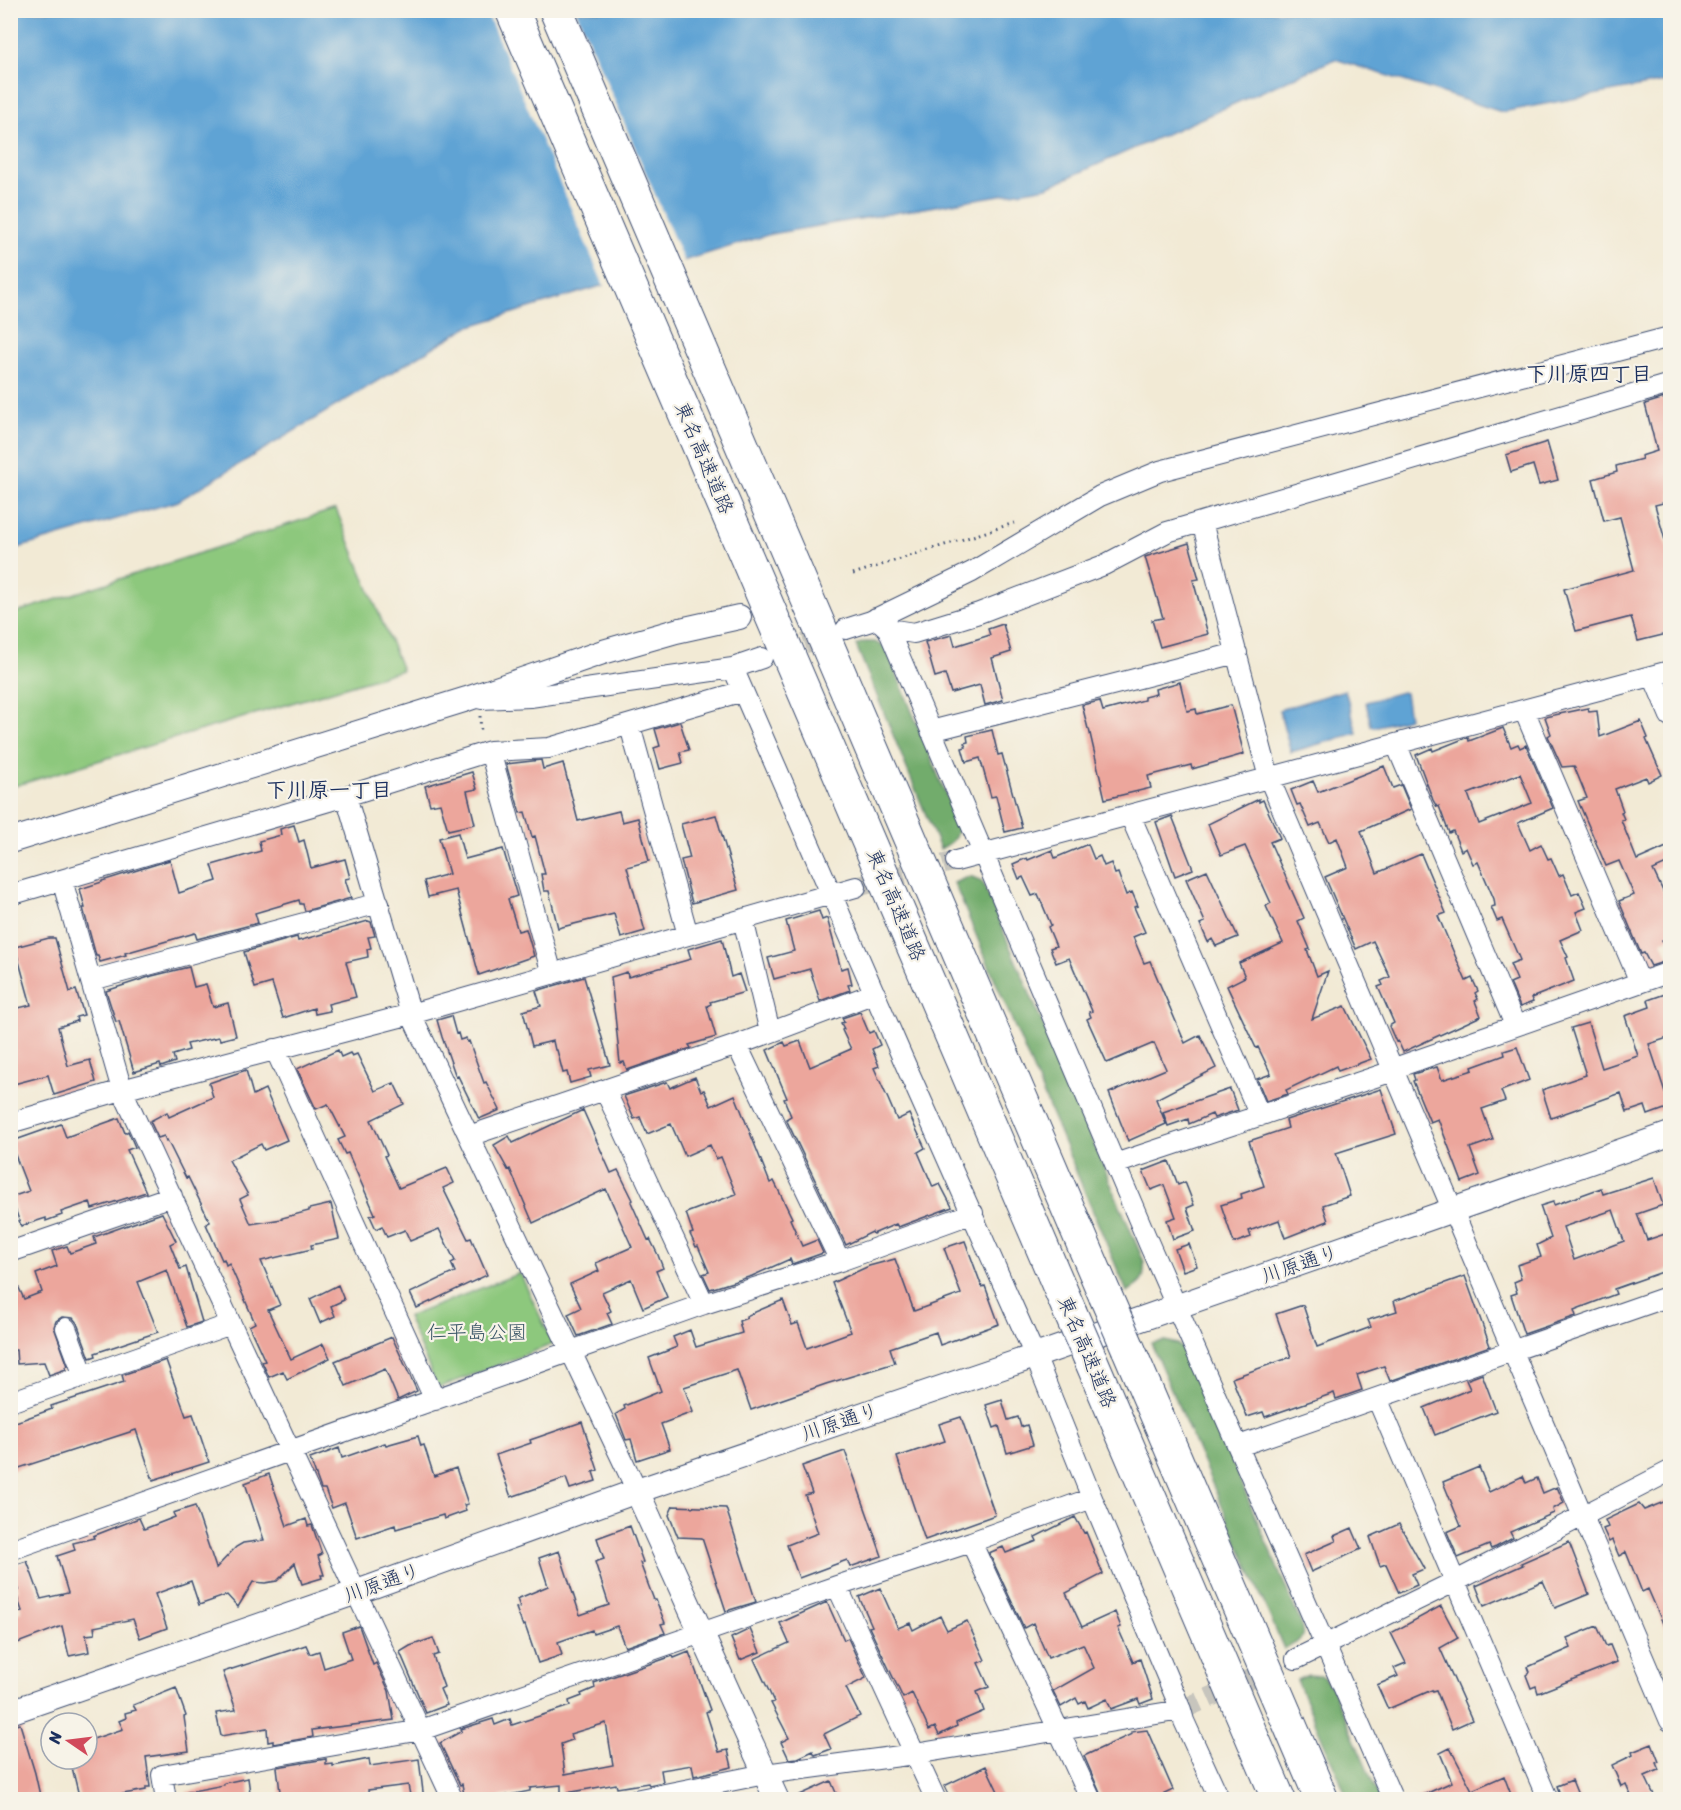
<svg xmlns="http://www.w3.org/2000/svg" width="1681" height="1810" font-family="Sriracha,'Klee One',sans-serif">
  <rect width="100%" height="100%" fill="#f7f3e8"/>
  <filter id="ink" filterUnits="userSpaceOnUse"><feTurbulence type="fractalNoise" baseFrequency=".0167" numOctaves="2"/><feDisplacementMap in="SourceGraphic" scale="12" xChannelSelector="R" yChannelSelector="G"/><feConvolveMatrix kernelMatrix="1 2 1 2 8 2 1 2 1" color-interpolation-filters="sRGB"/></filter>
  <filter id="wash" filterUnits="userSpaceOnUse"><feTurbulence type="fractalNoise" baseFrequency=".008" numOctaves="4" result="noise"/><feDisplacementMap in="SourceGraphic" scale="24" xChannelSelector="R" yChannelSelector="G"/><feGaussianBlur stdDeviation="1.35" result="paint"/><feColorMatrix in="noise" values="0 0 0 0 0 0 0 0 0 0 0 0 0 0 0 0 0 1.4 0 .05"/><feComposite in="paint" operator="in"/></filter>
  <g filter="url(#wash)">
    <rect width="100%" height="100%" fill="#f2ead5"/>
    <path fill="#8dc87d" stroke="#547c6e" stroke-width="1.5" d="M336 509 402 670 11 787V614Z
      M520 1273 553 1344 438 1388 407 1317Z"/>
    <path fill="#72ac6c" stroke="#466e65" stroke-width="1.5" d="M864 642H875L886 648 958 824C957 839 953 842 940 849L856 645Z
      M970 876 982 881 1144 1262C1145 1281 1142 1283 1127 1292L954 883Z
      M1165 1341 1177 1344 1185 1351 1301 1623 1303 1636 1296 1643 1284 1649 1151 1343Z
      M1308 1675 1321 1676 1331 1686 1380 1799H1348L1297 1680Z"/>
    <path fill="#5fa3d4" stroke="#3d6999" stroke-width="1.5" d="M11 11H1670V81L1502 112 1335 59 1047 187 771 234 467 327 178 501 11 550Z
      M1345 690 1357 733 1291 752 1279 710Z
      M1402 692 1405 693 1409 718 1374 727 1371 726 1366 702Z"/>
    <path fill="#f2ead5" d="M486 11H576L685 264 605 288Z"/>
    <g id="blocks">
      <path fill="#eca69c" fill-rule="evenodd" d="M1671 396V501L1655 505 1671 561V633L1638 641 1631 617 1576 631 1564 589 1634 570 1620 517 1604 521 1593 479 1617 472 1616 466 1642 459 1641 456 1657 451 1645 404Z
        M1547 442 1558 480 1539 485 1533 465 1511 472 1506 455Z
        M1189 543 1199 579 1193 580 1208 634 1160 647 1152 620 1163 618 1145 557Z
        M1003 624 1011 652 992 658 1003 700 985 705 980 685 951 693 945 674 935 677 925 642 952 635 955 646 990 635 988 629Z
        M1180 682 1187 711 1196 709 1197 714 1231 705 1244 754 1192 769 1191 765 1148 776 1151 788 1105 799 1089 729H1088L1082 705 1100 701 1103 711 1144 700V697L1156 694 1155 689Z
        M1588 708 1589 712 1597 711 1600 737 1641 721 1648 738 1646 739 1662 775 1648 782 1646 777 1615 789 1623 811 1621 812 1624 819 1621 820 1637 860 1671 845V862L1653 870 1671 908V937L1662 941 1670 960 1651 966 1644 953 1641 954 1619 901 1634 895 1619 861 1606 866 1578 801 1587 798 1574 766 1562 767 1548 736 1551 734 1545 717Z
        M680 722 689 750 680 752 683 763 660 769 654 748 660 746 655 729Z
        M1503 728 1511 747 1518 744 1520 748 1526 745 1553 808 1518 823 1530 850 1541 844 1548 859 1551 858 1559 876 1563 874 1572 895 1579 892 1586 908 1576 912 1583 930 1560 940 1568 957 1566 958 1574 981 1531 998 1533 1002 1520 1007 1510 983 1517 980 1510 964 1520 960 1502 919 1497 921 1491 907 1495 906 1494 899 1478 862 1473 864 1466 848 1461 851 1453 831 1449 833 1439 806 1437 807 1433 800 1416 755 1432 748 1433 751 1468 737 1469 741ZM1520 774 1532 803 1479 824 1468 794Z
        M992 730 998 755 1002 754 1022 828 1005 832 996 796 991 797 980 758 966 762 962 748 966 747 964 743 968 742 967 736Z
        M541 760 543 769 563 763 578 821 619 811 622 822 638 818 649 861 627 867 645 931 621 938 614 914 558 928 549 891H544L541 874H545L535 836 532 837 525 812 520 813 506 764Z
        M1384 766 1393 788 1401 785 1411 809 1361 831 1377 873 1421 854 1446 913 1438 916 1466 981 1472 978 1478 991 1475 993 1478 999 1475 1001 1481 1016 1403 1052 1398 1041 1396 1042 1389 1026 1394 1023 1378 987 1383 985 1381 981 1390 977 1373 941 1356 949 1325 877 1348 867 1337 838 1329 842 1320 823 1310 827 1300 804 1297 805 1291 790 1313 781 1318 792Z
        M472 772 477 789 467 791 475 824 448 830 440 803 430 805 425 786Z
        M1259 799V802L1263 800 1280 838 1270 842 1304 918 1298 921 1310 949 1307 950 1317 976 1328 971 1312 1019 1345 1006 1371 1059 1338 1071 1336 1066 1286 1090 1288 1094 1266 1101 1257 1079 1271 1074 1258 1047 1256 1048 1227 986 1245 977 1239 963 1283 943 1266 906 1271 903 1245 846 1221 855 1208 824Z
        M716 815 738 890 692 903 681 860 690 858 681 824Z
        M1172 816 1193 869 1175 876 1156 822Z
        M294 825 299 842 304 840 311 868 345 859 350 878 345 879 351 898 305 911 303 904H300L299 900 255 913 258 923 197 939 195 933 125 953 126 955 100 962 98 956H96L83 908H85L80 889 102 882V881L170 860 179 893 182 892 217 881 212 865 261 851 259 841 281 835 280 829Z
        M458 833 465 859 503 849 517 896 508 899 518 931 526 929 534 956 479 975 456 890 428 897 424 881 449 874 439 838Z
        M1088 844 1094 859 1100 856 1104 866 1111 863 1115 874 1118 873 1126 895 1132 892 1138 906 1134 907 1145 932 1133 937 1144 963 1150 961 1185 1043 1200 1035 1216 1068 1156 1099 1166 1124 1128 1141 1109 1093 1166 1069 1154 1043 1107 1063 1087 1019 1091 1017 1089 1012 1092 1011 1069 958 1056 963 1050 948 1056 946 1048 927 1051 925 1038 894 1032 896 1023 877 1019 879 1013 864 1027 858 1028 860 1052 850 1055 858Z
        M1207 870 1238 937 1216 946 1212 939 1208 942 1200 924 1205 922 1186 879Z
        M819 911 822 920 827 918 841 969 848 967 852 984 848 985 850 990 820 1001 810 969 774 979 768 958 794 951 786 921Z
        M368 921 371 922 375 936 368 937 371 948 367 949 368 957 346 962 356 997 328 1004 330 1011 315 1014 314 1008 283 1018 272 983 255 988 244 952 297 937 298 941Z
        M49 938H55L70 992 76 990 84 1015 76 1017 77 1021 58 1027 68 1066 90 1060 96 1082 54 1095 48 1075 10 1085V1010L31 1005 15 947Z
        M722 939 731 977 739 974 745 992 710 1002 711 1004 707 1006 716 1037 689 1045 691 1048 627 1070 624 1062 620 1063 611 977 627 972 628 977 691 959 688 949Z
        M189 967 194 987 206 984 213 1007 228 1003 236 1036 220 1040 219 1037 187 1044 189 1050 173 1055 175 1062 161 1067 160 1064 134 1072 119 1021 116 1022 106 991 152 976Z
        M584 977 610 1065 589 1070 591 1077 570 1083 567 1072 563 1073 557 1050H555L553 1041 532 1046 523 1011 541 1006 536 991Z
        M1668 993 1671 1001V1037L1649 1044 1670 1107 1648 1115 1645 1106 1627 1112 1621 1093 1551 1118 1542 1090 1586 1075 1571 1028 1588 1023 1602 1068 1638 1056 1625 1016 1650 1007 1648 1000Z
        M860 1012 869 1033 874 1031 880 1045 872 1049 879 1066 874 1068 888 1099 897 1120 909 1114 925 1148 918 1152 933 1187 940 1184 952 1207 898 1227 896 1224 873 1234 872 1232 846 1245 786 1119 791 1116 784 1099 787 1098 767 1050 784 1042 786 1046 800 1041 810 1067 851 1049 842 1030 844 1029 841 1023 844 1022 842 1018Z
        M451 1016 456 1034 458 1033 460 1040 466 1038 467 1042 469 1041 484 1083 486 1082 500 1110 479 1119 458 1076 456 1077 442 1037 437 1020Z
        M1517 1047 1529 1080 1501 1091 1505 1101 1482 1109 1493 1140 1470 1148 1480 1175 1462 1182 1438 1119 1430 1122 1413 1081 1415 1080 1413 1074 1437 1067 1442 1080 1473 1070 1472 1067 1505 1055 1504 1051Z
        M338 1050 341 1057 350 1053 352 1056 357 1054 375 1091 394 1083 404 1104 371 1120 387 1155 384 1156 399 1188 447 1168 454 1183 443 1188 468 1239 471 1238 487 1275 417 1308 410 1293 455 1272 451 1263 455 1261 439 1229 410 1241 405 1230 387 1237 382 1226 376 1229 370 1216 375 1214 348 1153 345 1154 338 1140 345 1137 328 1104 316 1109 297 1069Z
        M246 1070 253 1095 265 1089 287 1140 264 1150 261 1144 229 1160 248 1195 240 1199 251 1224 282 1219V1218L309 1211V1209L331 1204 339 1239 311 1245 312 1249 261 1261 280 1305 268 1310 291 1359 323 1344 330 1358 287 1379 283 1371 269 1377 262 1362 265 1361 249 1326 255 1323 229 1263 226 1265 224 1259 222 1260 206 1224 210 1222 188 1177 186 1178 167 1140 166 1141 164 1136 158 1138 150 1121 167 1112 169 1117 213 1097 209 1083Z
        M695 1077 701 1091 704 1090 711 1106 735 1095 770 1183 774 1181 792 1218 790 1219 802 1246 817 1240 823 1253 792 1264 790 1259 752 1276 710 1289 703 1274 709 1272 698 1246 696 1247 690 1234 693 1233 686 1213 736 1194 721 1157 716 1159 710 1145 685 1156 671 1124 647 1134 640 1117 634 1119 624 1096 667 1082 670 1088Z
        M1230 1089 1238 1110 1214 1118 1212 1114 1189 1124 1188 1119 1168 1126 1163 1112Z
        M1381 1089 1396 1134 1336 1153 1350 1196 1323 1205 1328 1221 1285 1238 1279 1220 1249 1231 1251 1237 1234 1243 1221 1205 1242 1198 1241 1194 1264 1186 1249 1141 1288 1128 1286 1120Z
        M583 1110 611 1173 618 1170 633 1200 631 1202 648 1240 650 1239 658 1255 663 1268 656 1271 667 1297 643 1308 631 1279 602 1292 611 1311 607 1313 612 1324 578 1336 568 1314 581 1308 570 1284 599 1271 596 1263 632 1247 606 1189 533 1223 510 1169 508 1170 494 1145 509 1136 513 1143Z
        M119 1118 125 1133 128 1131 135 1147 127 1150 146 1192 92 1209 90 1202 61 1212 62 1215 46 1221V1218L21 1226 11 1197 29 1191 10 1142 61 1124 66 1137Z
        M1169 1161 1178 1185 1185 1182 1194 1205 1187 1208 1195 1231 1173 1239 1167 1220 1176 1217 1164 1185 1151 1190 1143 1171Z
        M1654 1178 1663 1205 1637 1214 1647 1240 1671 1232V1269L1614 1289 1616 1294 1574 1310 1576 1316 1524 1334 1511 1295 1517 1293 1514 1282 1521 1279 1517 1265 1541 1257 1537 1245 1551 1238 1540 1206 1553 1202 1554 1205 1601 1188 1603 1194ZM1613 1210 1624 1241 1574 1260 1563 1227Z
        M162 1213 176 1241 170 1244 180 1269 186 1267 202 1322 187 1327 167 1270 138 1282 158 1332 95 1353 96 1356 90 1358 77 1323 73 1318 62 1317 56 1321 54 1327 68 1366 65 1367 66 1369 49 1375 44 1362 17 1364 16 1350H10V1268L24 1299 42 1292 36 1274 57 1266 52 1251 67 1246 70 1253 96 1244 94 1237Z
        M965 1241 982 1287 985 1286 999 1324 940 1345 936 1332 890 1348 895 1363 826 1384 751 1410 737 1370 684 1387 693 1412 661 1424 670 1449 637 1460 631 1439 626 1440 616 1414 625 1409 624 1406 661 1391 649 1358 677 1347 673 1337 690 1330 696 1347 742 1333 739 1321 747 1318 746 1316 783 1300 792 1325 798 1323 807 1348 851 1332 832 1283 869 1266 895 1259 914 1311 961 1294 944 1248Z
        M1189 1244 1197 1266 1183 1271 1175 1249Z
        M1465 1276 1490 1346 1390 1381 1384 1366 1357 1375 1362 1390 1336 1399 1334 1393 1265 1417 1263 1412 1247 1417 1232 1378 1291 1357 1276 1314 1303 1305 1317 1347 1371 1327 1368 1320 1397 1311 1394 1301Z
        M338 1285 344 1300 331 1306 335 1316 320 1323 310 1299Z
        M392 1337 417 1391 398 1400 385 1369 346 1386 335 1361Z
        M166 1360 186 1416 193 1414 209 1462 153 1480 136 1430 10 1471V1424L52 1409 51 1406 124 1382 122 1375Z
        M1482 1374 1496 1411 1435 1435 1424 1408 1470 1389 1466 1380Z
        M1002 1400 1008 1420 1018 1417 1021 1427 1027 1425 1033 1445 1007 1453 999 1426 994 1428 986 1405Z
        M961 1417 995 1515 925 1540 897 1457 945 1441 939 1424Z
        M582 1422 598 1470 593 1472 596 1481 570 1489 566 1478 511 1497 496 1455 531 1443 530 1440Z
        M418 1436 421 1446 424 1445 434 1476 456 1468 468 1504 464 1505 466 1511 444 1519 443 1515 396 1529 395 1525 357 1538 345 1503 332 1508 325 1489H321L310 1459 339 1448 342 1458 385 1443 386 1445Z
        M845 1451 882 1556 850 1567 847 1560 799 1578 787 1545 818 1533 805 1495 812 1493 802 1466Z
        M1479 1467 1489 1492 1523 1476 1526 1483 1537 1478 1543 1493 1557 1487 1564 1503 1553 1509 1554 1513 1510 1532 1513 1538 1496 1547 1491 1549 1489 1545 1458 1558 1447 1532 1461 1526 1443 1482Z
        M269 1474 287 1526 306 1519 308 1526 312 1525 322 1554 318 1556 324 1575H321L322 1578 302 1584 295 1563 277 1581 265 1583 253 1582 238 1607 227 1595 199 1605 191 1581 155 1594 167 1628 140 1638 133 1619 94 1627 95 1634 86 1635 89 1652 69 1656 62 1626 10 1646V1616L22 1611 15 1591 19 1590 11 1566 27 1561 41 1599 68 1593 57 1556 75 1550 73 1543 94 1538 93 1536 139 1518 144 1529 175 1517 173 1513 195 1506 216 1568 236 1547 243 1543 264 1540 245 1483Z
        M1671 1499V1642L1648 1589 1642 1592 1626 1552 1619 1556 1612 1540 1609 1542 1603 1529 1608 1527 1605 1520 1639 1504 1644 1510Z
        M673 1506 726 1508 756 1602 726 1611 702 1538 678 1537 669 1515Z
        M1075 1517 1084 1533 1086 1532 1103 1574 1066 1593 1082 1627 1115 1612 1121 1627 1118 1628 1133 1662 1140 1659 1153 1699 1140 1704 1138 1699 1111 1709 1107 1699 1088 1708 1085 1701 1079 1704 1076 1698 1061 1707 1053 1691 1094 1668 1083 1644 1048 1658 1033 1623 1024 1628 989 1553 1003 1547 1006 1553 1037 1541 1035 1537Z
        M1399 1524 1424 1569 1412 1574 1417 1585 1399 1593 1386 1564 1380 1566 1370 1537Z
        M630 1526 643 1562 640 1563 654 1600H656L665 1623 661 1624 665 1633 625 1647 617 1626 593 1634 592 1630 558 1642 562 1655 538 1663 525 1625 523 1626 516 1608 520 1607 517 1599 548 1586 539 1558 559 1551 580 1615 609 1605 595 1562 604 1559 597 1538Z
        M1352 1528 1361 1549 1311 1572 1304 1555 1336 1541 1334 1536Z
        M1569 1542 1589 1594 1555 1608 1543 1581 1484 1606 1476 1586 1523 1565 1521 1563Z
        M880 1588 898 1628 910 1623 913 1630 940 1616 947 1630 967 1621 985 1660 978 1663 989 1687 977 1692 984 1711 956 1723 957 1726 939 1735 935 1727 929 1730 912 1693 903 1698 869 1627 872 1626 859 1597Z
        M827 1602 844 1640 848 1638 866 1678 846 1688 860 1716 824 1734 831 1749 815 1755 813 1751 798 1758 789 1759 781 1742 789 1738 771 1703 774 1702 754 1659 789 1643 780 1623Z
        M1441 1606 1458 1638 1440 1648 1472 1720 1452 1729 1436 1690 1432 1691V1690L1388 1709 1377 1685 1398 1676 1394 1668 1406 1663 1391 1633Z
        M359 1626 373 1665 376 1663 389 1691 394 1720 312 1730 313 1737 273 1744V1741L268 1742 267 1728 221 1736 216 1713 236 1710 223 1672 306 1645 310 1654 319 1651 324 1668 351 1659 342 1632Z
        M1597 1626 1606 1646 1610 1645 1617 1662 1538 1693 1536 1686 1531 1688 1526 1675 1530 1672 1528 1667 1571 1648 1567 1638Z
        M750 1629 760 1652 740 1660 731 1638Z
        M433 1638 439 1654 433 1656 444 1687 440 1689 447 1705 426 1713 400 1652 410 1646Z
        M689 1652 710 1710 706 1712 719 1752 728 1750 732 1767 694 1776 692 1765 661 1770 663 1782 649 1785 648 1783 617 1788 616 1784 561 1794V1785L530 1788V1791L484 1800H465L462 1784 460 1785 440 1743 462 1731 461 1729 493 1719 495 1725 510 1719 512 1725 570 1706 569 1701 582 1696 581 1694 595 1688 594 1683 673 1656 674 1658ZM606 1723 613 1765 565 1774 561 1744 572 1740 570 1734Z
        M176 1688 186 1716 184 1717 189 1751 146 1757 150 1787H146V1790L123 1794 106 1800H80L70 1759H87V1741L123 1729 119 1721 126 1718 125 1713 136 1710 133 1705Z
        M20 1724 35 1773 41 1800H10V1726Z
        M1147 1730 1173 1790 1152 1800H1103L1084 1756 1132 1734 1131 1732Z
        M1652 1744 1659 1762 1656 1763 1659 1770 1645 1776 1654 1795 1644 1800H1633L1626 1784 1621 1786 1612 1765 1633 1755 1632 1752Z
        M1450 1748 1472 1790 1504 1776 1513 1800H1412L1452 1782 1440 1753Z
        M326 1759V1765L333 1764V1766L369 1759 370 1766 419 1759 424 1800H411L408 1785 368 1790 369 1800H281L277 1767Z
        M986 1766 1002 1800H951L944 1786Z
        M248 1778 251 1800H188L187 1792 224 1785V1783Z
        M1572 1780 1580 1800H1562L1557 1786Z
        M831 1781 839 1800H791V1799Z"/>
    </g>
  </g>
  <g filter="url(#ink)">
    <use href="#blocks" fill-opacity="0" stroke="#3b4b70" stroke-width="1.5"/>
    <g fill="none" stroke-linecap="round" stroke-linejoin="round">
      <path stroke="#c7c5bd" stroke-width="20" stroke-dasharray="20 10" stroke-linecap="butt" d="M776 653 833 634
        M856 887 956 861
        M1181 1710 1296 1659"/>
      <defs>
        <path id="minor" d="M1202 522 1269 778 1670 1721
          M876 618 888 629 1149 1244 1393 1800
          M846 629 871 621 972 572 1100 496 1160 471 1670 337
          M888 629 914 633 979 613 1104 565 1167 532 1670 384
          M733 668 903 1059 1035 1356 1092 1498 1181 1710 1184 1721 1220 1800
          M1653 676 1670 716
          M481 699 530 697 733 668 762 658
          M1524 710 1640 982
          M630 726 688 935
          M931 731 1237 653
          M1396 744 1515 1025
          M490 751 552 974
          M346 796 411 1014 637 1491
          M1130 815 1260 1116
          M956 861 1670 671
          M62 880 122 1090 453 1800
          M10 895 346 796 490 751 549 748 743 691
          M743 919 770 1032
          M92 980 379 903
          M737 1045 840 1261
          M275 1049 435 1400
          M1392 1069 1670 972
          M605 1090 704 1304
          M10 1123 122 1090 411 1014 856 887
          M469 1136 737 1045 875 993
          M1115 1164 1393 1071
          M10 1252 172 1196
          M66 1328 84 1376
          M1377 1398 1548 1800
          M10 1402 231 1324
          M1239 1446 1670 1296
          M971 1542 1091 1800
          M10 1550 704 1304 840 1261 973 1213
          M837 1586 936 1800
          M1296 1659 1456 1581 1670 1471
          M166 1800 162 1775 421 1730 837 1586 971 1542 1092 1498
          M635 1800 765 1774 915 1754 1181 1710"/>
        <path id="tertiary" d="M10 841 467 699 603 652 676 631 739 617
          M637 1491 777 1800
          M10 1712 357 1592 637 1491 1035 1356 1670 1134"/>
        <path id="motorway" d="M512 10 1070 1312
          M556 10 1105 1295
          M1128 1348 1322 1800
          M1090 1358 1279 1800"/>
      </defs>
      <use href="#minor" stroke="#3b4b70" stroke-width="22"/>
      <use href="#tertiary" stroke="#3b4b70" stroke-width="26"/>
      <use href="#motorway" stroke="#3b4b70" stroke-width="35"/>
      <path stroke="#3b4b70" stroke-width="3" stroke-dasharray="1.5 4.5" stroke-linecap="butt" d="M853 574 1014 523
        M480 716 481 734"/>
      <use href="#minor" stroke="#fff" stroke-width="20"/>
      <use href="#tertiary" stroke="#fff" stroke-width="24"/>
      <use href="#motorway" stroke="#fff" stroke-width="33"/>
      <defs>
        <path id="motorway-bridge" d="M1105 1295 1128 1348
          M1070 1312 1090 1358"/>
      </defs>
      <use href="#motorway-bridge" stroke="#3b4b70" stroke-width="35" stroke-linecap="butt"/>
      <use href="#motorway-bridge" stroke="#fff" stroke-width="33"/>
    </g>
  </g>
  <g text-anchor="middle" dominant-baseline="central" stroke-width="4.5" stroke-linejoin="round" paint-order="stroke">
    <g font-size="20" fill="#1b2f5e" stroke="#f7f3e8">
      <text transform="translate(704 458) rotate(67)">東名高速道路</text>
      <text transform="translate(896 905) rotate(67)">東名高速道路</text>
      <text transform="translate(1300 1264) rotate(-19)">川原通り</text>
      <text transform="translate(1087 1352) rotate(67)">東名高速道路</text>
      <text transform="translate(840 1422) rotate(-19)">川原通り</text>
      <text transform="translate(382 1583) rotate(-20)">川原通り</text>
    </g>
    <g font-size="20" fill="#385566" stroke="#f7f3e8">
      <text x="477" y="1332">仁平島公園</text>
    </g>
    <g font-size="21" font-weight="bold" fill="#1b2f5e" stroke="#f7f3e8">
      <text x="1589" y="374">下川原四丁目</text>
      <text x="329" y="790">下川原一丁目</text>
    </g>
  </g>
  <rect width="1681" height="1810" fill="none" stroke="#f7f3e8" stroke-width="36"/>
  <g transform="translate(69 1741) rotate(284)"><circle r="28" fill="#f7f3e8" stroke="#9fa5b1" stroke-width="1.5"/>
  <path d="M0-4.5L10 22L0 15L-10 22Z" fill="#d1495b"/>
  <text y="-9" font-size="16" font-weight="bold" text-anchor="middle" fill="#1b2f5e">N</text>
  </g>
</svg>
